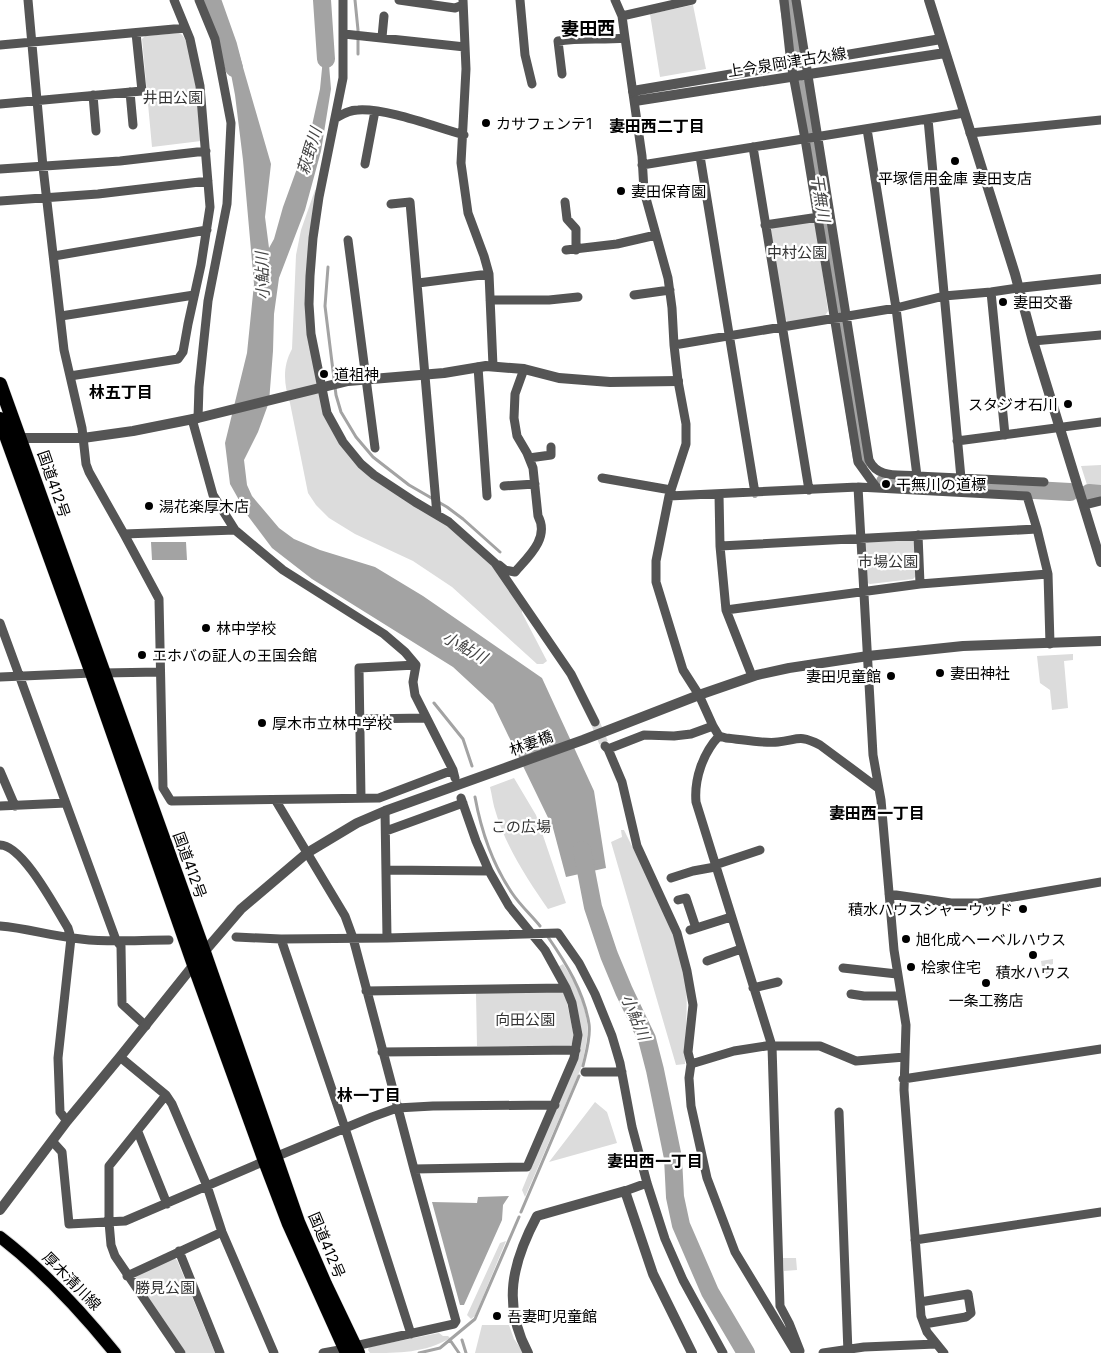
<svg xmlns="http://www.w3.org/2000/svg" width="1101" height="1353" font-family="Inter,'Noto Sans JP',sans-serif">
  <rect width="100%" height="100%" fill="#fff"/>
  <path fill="#dcdcdc" d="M693 5 706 69 660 77 650 14Z
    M180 33C195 43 200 122 201 141L152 147 142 39 145 36Z
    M317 189 306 300 326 416 357 463 449 525 492 564 522 607V613L547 661 543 664H537L452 587 413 561 355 534 329 518 316 505 308 493 290 403C284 385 282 367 292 349L296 255 301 230 315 190Z
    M811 221 816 225 828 311 824 317 788 322 784 318 770 231 774 226Z
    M1101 465V488H1088L1081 466Z
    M911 540 915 542 916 576 913 579 870 584 867 583 865 544 867 542Z
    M1073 654V660L1064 661 1068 708 1052 710 1050 690 1040 683 1037 656Z
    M514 778 536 815 566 903 548 909C529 882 505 845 496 813 493 805 492 795 490 787Z
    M621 830H624C646 875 674 921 684 972 690 1002 684 1034 685 1064L676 1065 611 842 622 837Z
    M1053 959V964L1050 965 1051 973 1043 974 1041 961Z
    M563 964C574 980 585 1003 587 1022 589 1036 584 1052 582 1066L525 1197 522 1190 571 1071 580 1038 558 967Z
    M562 991 565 994 574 1036V1042L570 1046H477L476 993Z
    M595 1102 607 1112 617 1143 549 1162Z
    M506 1241 475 1316 471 1319 467 1315 500 1243Z
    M174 1258 177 1260 215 1353H186L135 1280 136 1276Z
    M783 1258H796L797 1270 784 1271Z
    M482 1325H509L514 1339 524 1353H475Z
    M439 1333 443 1336H448L450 1338C425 1353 399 1353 370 1353L368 1350 369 1347Z"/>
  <path fill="#a3a3a3" d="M326 28 331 89 321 151 305 210 279 278 274 314 273 351 269 402 258 432 244 460 247 485 252 496 268 515 279 528 294 539 320 550 375 567 423 596 542 678 594 791 606 868 566 877 553 828 493 704 453 667 312 579 272 548 248 516 230 484 225 443 247 353 254 284 243 160 235 95 227 53 228 45 238 50 271 164 265 217 269 248 274 239 283 207 311 130 320 89Z
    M151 542H186L187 560H152Z
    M509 1196 503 1205 502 1220 464 1305H460L432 1202 477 1203 478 1197Z"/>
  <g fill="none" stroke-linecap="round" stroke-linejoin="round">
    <path stroke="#a3a3a3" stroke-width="3" d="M355 0 358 30V54
      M328 267 325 306 336 395 341 412 356 437 373 457 409 485 447 507 463 519 500 552
      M434 703 463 739 472 766
      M475 797C481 830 493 865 512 893 520 905 531 915 540 926
      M548 937C566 963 584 992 589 1024 591 1037 586 1053 583 1066
      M521 1212 579 1076
      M450 1340 459 1353
      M462 1340 466 1353
      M419 1353 440 1348 475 1319 519 1217"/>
    <path stroke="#a3a3a3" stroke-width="18" d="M212 0 228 45 234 68
      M322 0 326 59
      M788 0 796 51
      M803 89 839 308
      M842 327 862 459
      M885 482 1070 492
      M1089 493 1101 494
      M582 850 593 907 609 955 624 991 647 1039 655 1070 673 1158 675 1197 681 1225 710 1292 746 1353"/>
    <path stroke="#d9d9d9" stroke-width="9" stroke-dasharray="9 4.5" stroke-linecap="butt" d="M595 722 605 746"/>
    <defs>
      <path id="primary" d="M0 1237C43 1270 81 1311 115 1353"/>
      <path id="trunk" d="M0 384 204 952 298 1222 325 1284 358 1353
        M0 419 92 673 194 965 265 1161 289 1224 347 1353"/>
    </defs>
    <use href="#primary" stroke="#dbdbdb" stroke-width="14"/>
    <use href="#trunk" stroke="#dbdbdb" stroke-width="15"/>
    <path stroke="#555" stroke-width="9" d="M28 0 43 167 64 350 82 428 86 464 89 472 124 534 159 599 163 788 171 801 379 798 453 770
      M343 0V78L319 197 313 238 310 276 309 304 311 334 327 413 343 442 361 464 374 475 415 502 449 522 495 563 571 674 595 722
      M399 0 455 8 463 5
      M463 0 466 69 461 163 468 213 484 256 489 274 493 366
      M520 0 525 55 532 84
      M615 0 622 16 625 38 642 156 644 191 668 278 672 308 674 345 678 381 686 424V444L669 496 656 561V582L683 670 699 695 713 726 719 736 726 738C740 739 764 744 778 742 798 740 799 734 820 745L878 788
      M784 0 791 64 805 139 858 462 876 487
      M796 0 869 460C878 479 898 474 917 476
      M622 16 692 0
      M344 34 465 47
      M382 37 384 16
      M0 45 185 28
      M562 74 558 41C581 38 603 40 625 38
      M130 92 133 125
      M93 95 96 131
      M0 104 142 91 136 33
      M336 118C343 114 349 110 358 110 386 108 435 127 464 135
      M928 119 961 478
      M867 129 896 308 917 476 1044 482
      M970 133 1101 120
      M753 147 809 490
      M700 156 755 493
      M365 164 375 111
      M642 165 964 113
      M0 169 120 161 206 151
      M0 201 98 194 208 181
      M565 202 567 219 576 229V250
      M391 204 410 202 437 515
      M765 225 819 217
      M348 240 375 448
      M566 250 617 244 656 235
      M54 256 207 230
      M418 283 489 274
      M991 292 1005 435
      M634 295 670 290
      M490 300H549L578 297
      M61 316 194 295
      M1033 341 1101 335
      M674 345 896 308 944 296 991 292 1018 288
      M478 367 487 496
      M70 376 178 359 183 352 188 324 201 265 210 207 200 86 190 39 174 0
      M198 418 199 387 208 301 227 204 231 123 215 39 199 0
      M192 419 213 495 235 530 283 570 384 634 405 652 416 665
      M957 441 1101 422
      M529 458 551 455V447
      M602 478 671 490
      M504 486 535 484
      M858 487 873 755 881 800 894 950 906 1025 904 1090 921 1316 927 1332 944 1353
      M719 494 720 546 726 610 752 676
      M669 496 858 487 1027 496 1037 529 1048 574 1050 644
      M1084 505 1101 501
      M124 534 235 530
      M918 535 920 584
      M720 546 1037 529
      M499 565 505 570 515 572C528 557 550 538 538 516L533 468 527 453 517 436 514 418 515 394 524 369
      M726 610 920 584 1048 574
      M0 623 116 940 121 946 122 1004 146 1026
      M416 665 413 682 415 695 453 770 455 778
      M103 673 160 672
      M0 677 92 673
      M360 719 426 718
      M719 736C703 753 694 779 696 802L772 1046 780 1306 789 1323 800 1351
      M605 746 608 749 622 782 637 846 677 933 687 971 693 1005 688 1052 691 1064 689 1078 691 1106 707 1178 735 1252 796 1353
      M608 749 644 735 674 736 691 734 713 726
      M0 771 15 806
      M361 798 359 668 416 665
      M276 801 345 916 353 938 414 1169 456 1321 454 1324 355 1346
      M0 806 66 803
      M385 811 387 938
      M386 831 463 803
      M0 845C23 845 56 909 68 928L71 938 58 1058 60 1112 67 1121
      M715 865 760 850
      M386 870 489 871
      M671 878 693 871 715 867
      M889 894 951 903H979L1101 882
      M678 900 686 898 696 928
      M0 926C25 928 48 935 73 938 104 943 137 940 169 940
      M690 930 731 917
      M236 937 281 939
      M707 961 741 949
      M843 968 897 974
      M753 988 778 982
      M366 991 566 988
      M851 994 864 996H901
      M382 1052 576 1050
      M120 1057 166 1095 172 1104 207 1186 222 1232 274 1353
      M691 1064 734 1051 766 1046H820L856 1061 905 1057
      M585 1072H622
      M903 1079 1101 1049
      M166 1095 109 1166V1222L111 1245 115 1256 181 1353
      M839 1112 848 1353
      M138 1132 167 1204
      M52 1141 62 1152 69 1224 125 1221 265 1161
      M275 1157 372 1117 397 1108 433 1106 555 1105
      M414 1169 527 1167 574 1058 578 1035 572 1003 566 988 545 950 509 906 489 871 476 841 461 798
      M625 1191 647 1183
      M915 1240 1101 1212
      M179 1251 220 1353
      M127 1276 222 1232
      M920 1302 968 1294 971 1313 966 1317 924 1324
      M411 1334 345 1128 281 939 387 938 558 933 579 963 595 994 612 1036 620 1063 632 1127 647 1183 665 1239 683 1280 723 1353
      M323 1353 345 1349
      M823 1353 864 1347 936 1344"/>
    <path stroke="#555" stroke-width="10" d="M929 0 1015 274 1033 341 1101 562
      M633 91 941 39
      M635 101 945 53
      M1018 288 1101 279
      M13 438H83L133 431 198 418 348 381 444 373 486 366 524 369 559 378 610 382 678 381
      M0 1210 67 1121 120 1057 204 952 241 909 307 853 357 823 385 811 583 740 699 695 757 675 789 668 868 656 963 646 1101 641
      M528 1353C502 1304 512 1263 537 1216L625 1191 653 1274 692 1353"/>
    <use href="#primary" stroke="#000" stroke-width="12"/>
    <use href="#trunk" stroke="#000" stroke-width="14"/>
  </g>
  <g fill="#000" stroke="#fff" stroke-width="2">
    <circle cx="486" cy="123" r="5"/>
    <circle cx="955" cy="161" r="5"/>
    <circle cx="621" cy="191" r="5"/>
    <circle cx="1003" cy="302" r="5"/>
    <circle cx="324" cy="374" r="5"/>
    <circle cx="1068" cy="404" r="5"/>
    <circle cx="886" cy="484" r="5"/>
    <circle cx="149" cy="506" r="5"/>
    <circle cx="206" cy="628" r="5"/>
    <circle cx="142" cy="655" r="5"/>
    <circle cx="940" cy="673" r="5"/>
    <circle cx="891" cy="676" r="5"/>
    <circle cx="262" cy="723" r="5"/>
    <circle cx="1023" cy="909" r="5"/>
    <circle cx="906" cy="939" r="5"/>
    <circle cx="1033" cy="955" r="5"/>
    <circle cx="911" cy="967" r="5"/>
    <circle cx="986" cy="983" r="5"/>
    <circle cx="497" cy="1316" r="5"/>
  </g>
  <g text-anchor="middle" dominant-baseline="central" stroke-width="4.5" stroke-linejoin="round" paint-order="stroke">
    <g font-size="15" fill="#000" stroke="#fff">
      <text transform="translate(787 62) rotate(-9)">上今泉岡津古久線</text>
      <text transform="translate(54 484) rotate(71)">国道412号</text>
      <text transform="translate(531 743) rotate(-20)">林妻橋</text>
      <text transform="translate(190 865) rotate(70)">国道412号</text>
      <text transform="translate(327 1245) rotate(67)">国道412号</text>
      <text transform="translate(72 1281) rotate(45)">厚木清川線</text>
    </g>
    <g font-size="15" fill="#333" stroke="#fff">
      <text x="173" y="97">井田公園</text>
      <text x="797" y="252">中村公園</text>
      <text x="888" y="561">市場公園</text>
      <text x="521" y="826">この広場</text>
      <text x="525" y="1019">向田公園</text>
      <text x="165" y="1287">勝見公園</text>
    </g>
    <g font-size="15" fill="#000" stroke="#fff" text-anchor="start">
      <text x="496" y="123">カサフェンテ1</text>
      <text x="955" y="178" text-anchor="middle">平塚信用金庫 妻田支店</text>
      <text x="631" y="191">妻田保育園</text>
      <text x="1013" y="302">妻田交番</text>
      <text x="334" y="374">道祖神</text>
      <text x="1058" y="404" text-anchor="end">スタジオ石川</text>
      <text x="896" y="484">干無川の道標</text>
      <text x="159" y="506">湯花楽厚木店</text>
      <text x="216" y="628">林中学校</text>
      <text x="152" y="655">エホバの証人の王国会館</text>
      <text x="950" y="673">妻田神社</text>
      <text x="881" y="676" text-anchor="end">妻田児童館</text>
      <text x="272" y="723">厚木市立林中学校</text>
      <text x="1013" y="909" text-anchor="end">積水ハウスシャーウッド</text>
      <text x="916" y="939">旭化成ヘーベルハウス</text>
      <text x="921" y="967">桧家住宅</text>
      <text x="1033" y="972" text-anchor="middle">積水ハウス</text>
      <text x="986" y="1000" text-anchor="middle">一条工務店</text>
      <text x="507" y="1316">吾妻町児童館</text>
    </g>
    <g font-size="16" font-weight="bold" fill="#000" stroke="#fff">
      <text x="657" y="126">妻田西二丁目</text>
      <text x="121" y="392">林五丁目</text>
      <text x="877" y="813">妻田西一丁目</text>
      <text x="369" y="1095">林一丁目</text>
      <text x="655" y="1161">妻田西一丁目</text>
    </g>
    <g font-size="16" font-style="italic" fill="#444" stroke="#fff">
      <text transform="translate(309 151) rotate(-73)">萩野川</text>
      <text transform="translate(821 198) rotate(81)">干無川</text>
      <text transform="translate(262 276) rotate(-92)">小鮎川</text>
      <text transform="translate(465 647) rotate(29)">小鮎川</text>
      <text transform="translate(636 1017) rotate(67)">小鮎川</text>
    </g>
    <g font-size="18" font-weight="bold" fill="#000" stroke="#fff">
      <text x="588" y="28">妻田西</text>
    </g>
  </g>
</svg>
